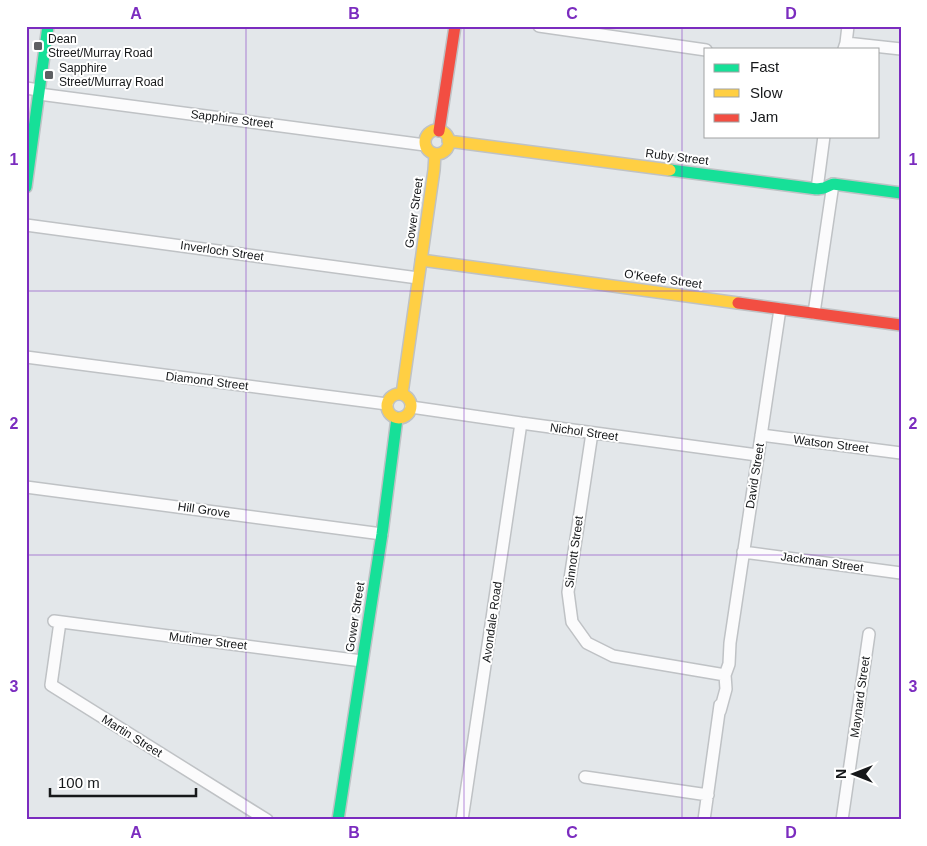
<svg xmlns="http://www.w3.org/2000/svg" width="927" height="846" font-family="Helvetica,sans-serif">
  <rect width="100%" height="100%" fill="#e3e7ea"/>
  <g fill="none" stroke-linecap="round" stroke-linejoin="round">
    <defs>
      <path id="street" d="M539 26 706 50
        M846 43 901 49
        M844 49 846 43 848 26
        M26 88 39 90
        M39 94 425 145
        M817 189 824 136
        M26 225 418 278
        M814 313 833 184
        M26 357 387 404
        M411 407 521 423 757 455
        M592 433 568 592 572 622 587 643 613 656 725 675
        M761 435 901 453
        M26 487 382 534
        M743 552 901 573
        M54 621 362 661
        M60 622 51 685 267 820
        M720 711 726 689 725 675 729 664 730 643 780 309
        M585 777 708 795
        M462 820 521 423
        M704 820 720 705
        M842 820 869 634"/>
      <path id="fast" d="M670 170 817 189 824 188 833 184 901 193
        M26 187 48 26
        M338 820 382 534 397 418"/>
      <path id="slow" d="M425 142a12 12 0 1 1 24 0a12 12 0 1 1-24 0Z
        M448 141 670 170
        M421 260 738 303
        M402 394 434 170 435 154
        M387 406a12 12 0 1 1 24 0a12 12 0 1 1-24 0Z"/>
      <path id="jam" d="M439 131 455 26
        M738 303 901 325"/>
    </defs>
    <use href="#street" stroke="#bfc2c5" stroke-width="14"/>
    <use href="#fast" stroke="#bfc2c5" stroke-width="14"/>
    <use href="#slow" stroke="#bfc2c5" stroke-width="14"/>
    <use href="#jam" stroke="#bfc2c5" stroke-width="14"/>
    <use href="#street" stroke="#fbfbfc" stroke-width="11"/>
    <use href="#fast" stroke="#16e098" stroke-width="11"/>
    <use href="#slow" stroke="#ffcf43" stroke-width="11"/>
    <use href="#jam" stroke="#f24e42" stroke-width="11"/>
  </g>
  <path fill="none" stroke="#7b2cbf" stroke-width="1" stroke-opacity="0.55" d="M246 26V820M464 26V820M682 26V820M26 291H901M26 555H901"/>
  <g fill="#5e6063" stroke="#fff" stroke-width="2">
    <rect x="33" y="41" width="10" height="10" rx="2.5"/>
    <rect x="44" y="70" width="10" height="10" rx="2.5"/>
  </g>
  <g text-anchor="middle" dominant-baseline="central" stroke-width="4" stroke-linejoin="round" paint-order="stroke">
    <g font-size="12" fill="#16181a" stroke="#fff" text-anchor="start">
      <text x="48" y="39">Dean<tspan x="48" dy="14">Street/Murray Road</tspan></text>
      <text x="59" y="68">Sapphire<tspan x="59" dy="14">Street/Murray Road</tspan></text>
    </g>
    <g font-size="12" fill="#16181a" stroke="#fff">
      <text transform="translate(232 119) rotate(7)">Sapphire Street</text>
      <text transform="translate(677 157) rotate(7)">Ruby Street</text>
      <text transform="translate(414 213) rotate(-82)">Gower Street</text>
      <text transform="translate(222 251) rotate(8)">Inverloch Street</text>
      <text transform="translate(663 279) rotate(8)">O'Keefe Street</text>
      <text transform="translate(207 381) rotate(7)">Diamond Street</text>
      <text transform="translate(584 432) rotate(8)">Nichol Street</text>
      <text transform="translate(831 444) rotate(7)">Watson Street</text>
      <text transform="translate(755 476) rotate(-81)">David Street</text>
      <text transform="translate(204 510) rotate(8)">Hill Grove</text>
      <text transform="translate(574 552) rotate(-82)">Sinnott Street</text>
      <text transform="translate(822 562) rotate(8)">Jackman Street</text>
      <text transform="translate(355 617) rotate(-81)">Gower Street</text>
      <text transform="translate(492 622) rotate(-82)">Avondale Road</text>
      <text transform="translate(208 641) rotate(7)">Mutimer Street</text>
      <text transform="translate(860 697) rotate(-82)">Maynard Street</text>
      <text transform="translate(132 736) rotate(32)">Martin Street</text>
    </g>
  </g>
  <rect width="927" height="846" fill="none" stroke="#ffffff" stroke-width="55"/>
  <rect x="704" y="48" width="175" height="90" fill="#ffffff" stroke="#a2a3a3"/>
  <rect x="714" y="64" width="25" height="8" fill="#16e098" stroke="#a2a3a3"/>
  <text x="750" y="72" font-size="15" fill="#16181a">Fast</text>
  <rect x="714" y="89" width="25" height="8" fill="#ffcf43" stroke="#a2a3a3"/>
  <text x="750" y="98" font-size="15" fill="#16181a">Slow</text>
  <rect x="714" y="114" width="25" height="8" fill="#f24e42" stroke="#a2a3a3"/>
  <text x="750" y="122" font-size="15" fill="#16181a">Jam</text>
  <g transform="translate(854 774) rotate(270)" stroke="#ffffff" stroke-width="4" paint-order="stroke">
  <path d="M0-4L9 19L0 12L-9 19Z" fill="#16181a"/>
  <text y="-8" font-size="14" font-weight="bold" text-anchor="middle" fill="#16181a">N</text>
  </g>
  <path d="M50 788v8h146v-8" fill="none" stroke="#16181a" stroke-width="2.5"/>
  <text x="58" y="788" font-size="15" fill="#16181a" stroke="#ffffff" stroke-width="4" paint-order="stroke">100 m</text>
  <rect x="28" y="28" width="872" height="790" fill="none" stroke="#7b2cbf" stroke-width="2"/>
  <g font-size="16" text-anchor="middle" font-weight="bold" fill="#7b2cbf">
    <text x="136" y="19">A</text>
    <text x="354" y="19">B</text>
    <text x="572" y="19">C</text>
    <text x="791" y="19">D</text>
    <text x="14" y="165">1</text>
    <text x="913" y="165">1</text>
    <text x="14" y="429">2</text>
    <text x="913" y="429">2</text>
    <text x="14" y="692">3</text>
    <text x="913" y="692">3</text>
    <text x="136" y="838">A</text>
    <text x="354" y="838">B</text>
    <text x="572" y="838">C</text>
    <text x="791" y="838">D</text>
  </g>
</svg>
